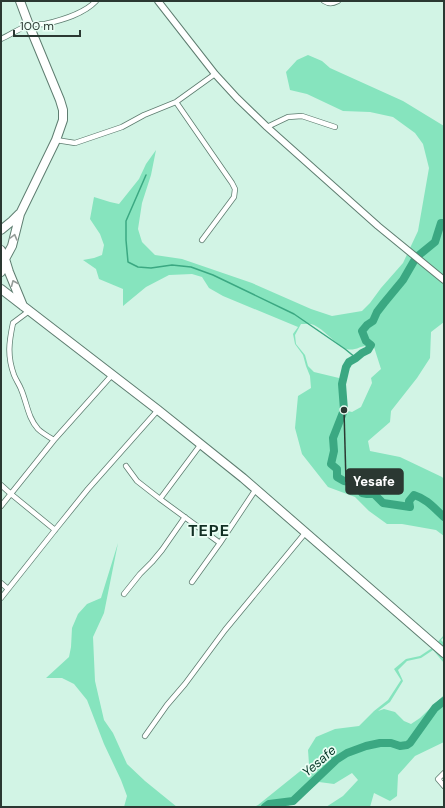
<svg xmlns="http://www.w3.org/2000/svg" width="445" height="808" font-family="'DM Sans',sans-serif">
  <rect width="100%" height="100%" fill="#d2f4e5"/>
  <path fill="#86e4be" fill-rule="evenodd" d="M308 55 322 61 330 68 403 101 444 126V322L431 332 430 358 417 378 391 411 390 422 368 441 370 451 400 457 442 477 444 479V536L436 530 402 524H387L369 511 355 497 328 487 302 454 295 428 298 396 311 388 310 376 306 366 303 355 295 344 293 334 298 327 223 296 209 288 202 277 192 274 169 275 146 287 123 306V289L99 279 96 269 83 260 94 258 102 255 104 245 100 234 90 219 94 197 110 202 119 204 139 179 146 164 156 150 151 175 142 203 138 229 142 242 155 255 182 259 252 283 311 309 332 316 362 311 370 303 381 288 403 263 418 231 429 168 423 144 415 133 393 117 370 112 343 111 307 94 290 90 286 72 297 60ZM301 324C305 324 310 323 314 325 324 330 334 342 344 348 355 354 364 341 374 347L381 369 371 378 372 383 361 407 352 412 344 410 342 384 339 378 314 372 308 366 305 355 296 344 295 335Z
    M118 543 104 613 93 637 95 681 104 720 113 733 127 764 145 781 177 807H124L127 796 121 780 104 744 87 700 74 684 62 678H46L69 657 71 647 72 628 78 614 87 604 101 598Z
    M444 635V637L441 640 444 643V663L433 650 421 658 407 661 398 670 403 681 390 702 378 711 384 709 395 712 404 721 411 724 420 718 444 695V742L415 756 398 775 397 796 390 801 374 793 370 807H326L343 796 358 780 352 773 334 784 319 782 312 788 302 797 287 807H254L258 805 309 764 308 750 316 737 335 729 359 726 374 711 388 700 401 680 394 669 406 659 420 656 432 648Z"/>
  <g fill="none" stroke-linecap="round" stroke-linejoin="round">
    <path stroke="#3ba882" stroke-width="1.5" d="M146 175 126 221V240L128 262 138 267 151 268 172 265 191 267 213 275 294 314 345 349 356 358"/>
    <path stroke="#3ba882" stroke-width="8" d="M419 255 435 242 441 223H444
      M414 261 403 280 384 303 377 312 373 321 367 325 362 331 366 341 371 345 368 350 362 353 356 358 349 362 346 367 342 384 344 410 333 438 334 451 331 464 337 469V477L344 481 356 483 360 487 362 493 367 494H374L383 503 410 507 409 501 414 495C427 499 434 508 444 517
      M265 807 269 804 293 801 336 760 347 753 366 746 380 743H391L400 746 407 745 410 743 435 708 444 701"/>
    <defs>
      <path id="street" d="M324 1C329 4 332 4 338 1
        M1 39C10 35 20 28 29 25 34 23 40 25 45 24 62 20 84 14 96 1
        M176 102 232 183 235 189 234 197 202 240
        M267 127 288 117 302 116 335 127
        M56 140 75 143 122 127 144 115 176 102 215 74
        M29 311 13 323C9 342 7 356 14 375 16 380 19 384 21 389 27 403 28 418 38 429 42 433 49 437 54 440
        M201 444 160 499 220 543
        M126 466 137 481 160 499
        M1 485 11 494 55 530
        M1 506 54 440 112 375
        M192 582 220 543 256 489
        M1 583 8 589
        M124 594 140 574 152 562 162 550 185 517
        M1 598 55 530 88 489 158 410
        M145 736 167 705 185 684 225 630 306 532
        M444 773 438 779 444 786"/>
      <path id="secondary" d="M158 1 215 74 237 98 267 127 378 226 444 280"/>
      <path id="highway" d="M20 1 29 25 60 100 63 110V120L56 140 20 214 12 246 5 259 9 272 23 306
        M1 230 12 221 19 214
        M1 250C6 258 6 265 1 272
        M1 289 158 410 243 478 444 653"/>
    </defs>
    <use href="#street" stroke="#5e7d70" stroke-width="6"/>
    <use href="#secondary" stroke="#5e7d70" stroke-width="8"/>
    <use href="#highway" stroke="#5e7d70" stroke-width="10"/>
    <use href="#street" stroke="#fff" stroke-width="4.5"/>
    <use href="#secondary" stroke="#fff" stroke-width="6"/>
    <use href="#highway" stroke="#fff" stroke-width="8"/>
  </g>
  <defs><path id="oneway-chevron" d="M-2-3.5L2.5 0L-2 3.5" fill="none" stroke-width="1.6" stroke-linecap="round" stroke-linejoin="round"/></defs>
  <g stroke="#959c98">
    <use href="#oneway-chevron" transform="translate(14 237) rotate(-75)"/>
    <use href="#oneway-chevron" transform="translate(14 283) rotate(-113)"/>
  </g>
  <g text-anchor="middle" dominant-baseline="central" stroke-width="3.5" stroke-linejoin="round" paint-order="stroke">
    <g font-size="13" font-style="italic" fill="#033525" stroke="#eafef4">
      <text transform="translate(319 761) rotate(-41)">Yesafe</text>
    </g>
    <g font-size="16" font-weight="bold" letter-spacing="1" fill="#123024" stroke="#eafef4">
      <text x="209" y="530">TEPE</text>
    </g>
  </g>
  <path fill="none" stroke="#2b3832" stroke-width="1.5" d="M344 410L346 482"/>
  <circle fill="#2b3832" stroke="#eafef4" stroke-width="1.5" cx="344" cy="410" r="4"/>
  <rect fill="#2b3832" stroke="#2b3832" stroke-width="1.5" x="346" y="469" width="57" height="25" rx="4"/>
  <g font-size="13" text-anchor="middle" font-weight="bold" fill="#fff">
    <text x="374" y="486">Yesafe</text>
  </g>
  <rect width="445" height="808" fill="none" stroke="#2b3832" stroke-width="4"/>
  <path d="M14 30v6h66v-6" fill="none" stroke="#2b3832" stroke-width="2"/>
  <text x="20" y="30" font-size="12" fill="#2b3832" stroke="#eafef4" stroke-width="3" paint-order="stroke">100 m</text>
</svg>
